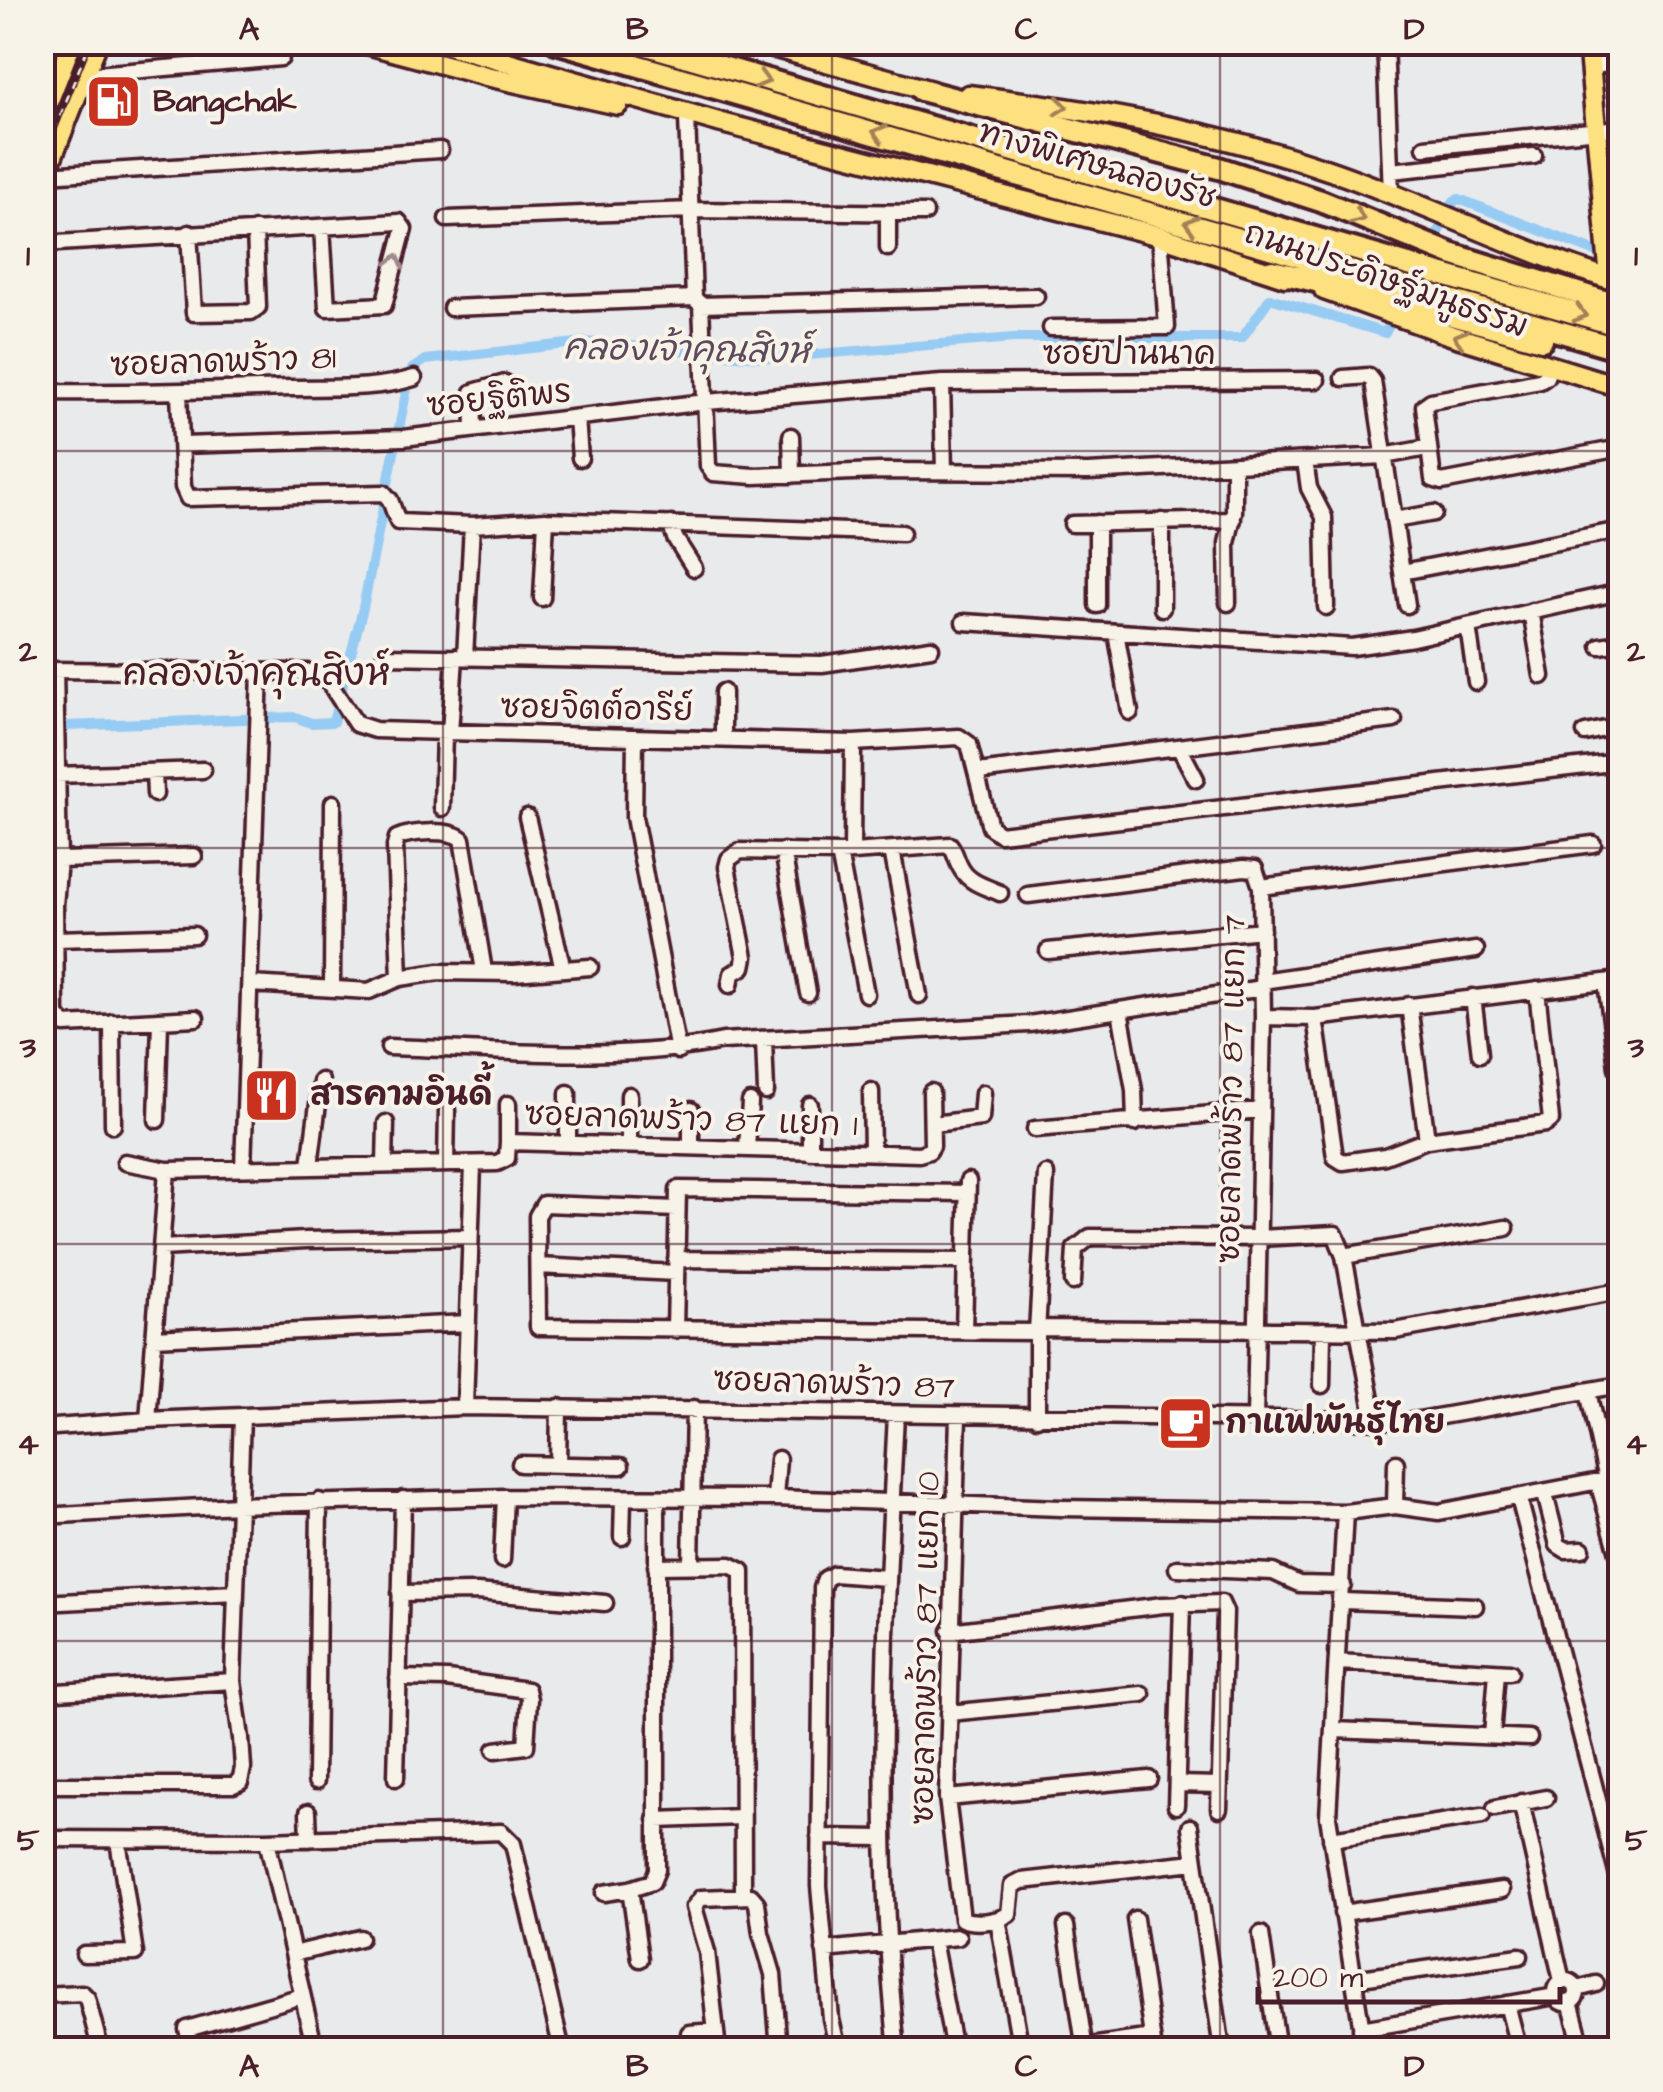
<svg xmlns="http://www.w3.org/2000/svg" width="1663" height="2092" font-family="'Architects Daughter','Playpen Sans Thai',sans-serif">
  <rect width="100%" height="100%" fill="#e9eaeb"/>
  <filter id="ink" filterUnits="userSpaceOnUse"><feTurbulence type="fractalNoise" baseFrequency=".01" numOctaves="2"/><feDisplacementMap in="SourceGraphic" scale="20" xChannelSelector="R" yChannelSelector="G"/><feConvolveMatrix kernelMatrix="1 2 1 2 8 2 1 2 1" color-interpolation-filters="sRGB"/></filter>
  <g filter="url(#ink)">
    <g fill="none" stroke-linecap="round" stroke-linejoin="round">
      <path stroke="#96cbf4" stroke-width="10" d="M1408 292 1454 201 1459 199 1594 251 1620 245
        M42 727 295 717 311 723 333 722 363 608 407 388 412 369 425 360 585 342 772 358 1013 338H1242L1270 298 1385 333 1397 311"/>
      <defs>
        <path id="minor" d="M1385 42 1391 193
          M1590 66 1620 63
          M85 75 281 58
          M687 118 694 298 701 305 708 466 713 473 754 476 879 471 1088 472 1384 456 1427 448
          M1425 147 1620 128
          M1391 171 1534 156
          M46 175 440 150
          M1603 199 1620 197
          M888 213V248
          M447 219 692 210 925 213
          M189 233 194 313 251 312 258 307 255 230
          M42 244 399 222 404 229 384 305 327 308 322 227
          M701 305 1036 296
          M451 308 694 298
          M1051 328 1167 327 1160 236
          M1550 366 1546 377 1540 381 1431 401 1424 406 1433 479 1442 482 1620 448
          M1343 378 1369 376 1373 381 1407 605
          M942 383 944 471
          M42 392C125 393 208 391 291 388 331 387 375 390 414 378
          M179 393 183 487 188 498 384 493 390 500 398 522 472 525 546 520 902 533
          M577 418 580 458
          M474 429 473 392 505 383
          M791 436 792 475
          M182 445 403 438 706 402 942 383 1317 380
          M1305 461 1309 488 1324 517 1326 607
          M1394 520 1434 513
          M1097 523V605
          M671 524 675 538 694 568
          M1072 524 1233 520
          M1402 572 1620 530
          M542 598 546 520
          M1228 603 1227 543 1234 512V465
          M1162 608V521
          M1531 611 1542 676
          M964 622 1352 647 1413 638 1620 592
          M1468 626 1476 682
          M1116 632 1130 712
          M1600 646 1620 643
          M384 656 822 664 931 648
          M465 657 472 525
          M42 670 309 672 328 681 356 724 375 730 853 743 959 737 969 744 990 827 1000 834 1620 762
          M55 670 59 860 55 905 56 1015 65 1025 196 1018
          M450 733 455 657
          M1585 733 1620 726
          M635 737 634 817 678 1051
          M723 739V692
          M1179 747 1196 779
          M154 772 155 794
          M978 772 1394 720
          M56 775 203 770
          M442 808 444 733
          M527 817 563 969
          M892 850 919 995
          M783 851 808 993
          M852 851 853 743
          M839 853 866 994
          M59 860 194 856
          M1261 887 1593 844
          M1028 895 1244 868 1255 869 1261 887 1263 1017 1255 1420
          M56 939 194 935
          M1048 951 1262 930
          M400 978 395 846 397 838C412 831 450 829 462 839L484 971
          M1262 981 1476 950
          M1606 982 1617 1068
          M250 984 369 991 400 978 439 972 514 973 590 967
          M730 985 732 974 743 967 745 957 727 867 729 859 740 851 839 853 950 845C956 853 956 861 962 870 970 883 986 887 1000 893
          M332 988 333 803
          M1473 997 1480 1054
          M1409 1005 1427 1140
          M1120 1011 1134 1090 1135 1123
          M1263 1017 1315 1018 1620 980
          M1315 1018 1335 1157 1343 1162 1385 1156 1427 1140 1546 1124 1551 1120 1537 990
          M112 1022 113 1125
          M764 1040 766 1092
          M389 1047C496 1050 618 1063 723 1041L1029 1024 1262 988
          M871 1091 872 1153
          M691 1110V1146
          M157 1120 160 1021
          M933 1124 981 1118 983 1093
          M1035 1129 1261 1110
          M508 1142V1104
          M568 1143V1093
          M629 1144V1095
          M747 1148 750 1102
          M810 1152V1105
          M125 1162 167 1170 497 1163 507 1158 508 1142 919 1154 929 1151 932 1146 931 1092
          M385 1164 386 1123
          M446 1164 447 1110
          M310 1165 321 1081
          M243 1168 260 672
          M677 1209 544 1204 537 1216 538 1327 1037 1332
          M161 1248 306 1240 470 1237
          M1344 1256 1506 1228
          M676 1259 965 1261
          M538 1266 676 1273
          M1073 1282 1075 1249 1090 1237 1258 1238 1335 1234 1344 1256 1375 1421
          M1037 1328 1395 1331 1620 1291
          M675 1330 678 1189 967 1193
          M964 1331 968 1181
          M154 1338 468 1323
          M1322 1385 1323 1330
          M1588 1391 1607 1480
          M465 1407 473 1164
          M896 1415C885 1628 874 1837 897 2050
          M958 1416 947 1798 962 1919C975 1924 997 1922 1009 1914L1012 1886 1022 1881 1194 1862
          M1037 1418V1332L1046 1174
          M148 1420 167 1170
          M42 1428 148 1420 465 1407 1413 1421 1620 1385
          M520 1464 621 1466
          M558 1464 559 1407
          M1598 1482 1620 1560
          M1545 1494 1558 1545 1566 1550 1582 1549
          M775 1498 778 1459
          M1519 1498 1620 1884
          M1395 1506 1396 1463
          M1345 1512 1328 1817 1365 2050
          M42 1516 237 1505 505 1497 775 1498 1061 1508 1345 1512 1395 1506 1439 1512 1620 1477
          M622 1537 623 1499
          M502 1560 505 1497
          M691 1565 694 1408
          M656 1566 730 1565 742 1571 743 1894
          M1177 1568 1273 1572 1299 1584 1343 1585
          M400 1593 477 1592 605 1603
          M1342 1601 1475 1606
          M42 1603 235 1593
          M950 1631 1163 1605 1221 1603 1225 1612 1219 1809
          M1338 1662 1510 1672
          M398 1678 447 1679 527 1690 529 1699 526 1746 495 1750
          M42 1693 233 1681
          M949 1713 1142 1694
          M1334 1730 1529 1738
          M1492 1736 1497 1672
          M396 1778 403 1499
          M316 1781 319 1501
          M1177 1784 1220 1785
          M42 1785H233L240 1782 243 1768 241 1738 233 1681 242 1416
          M947 1798 1149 1779
          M1521 1802 1562 1981
          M1176 1806 1182 1603
          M1495 1808 1546 1798
          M308 1812 309 1839
          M656 1820 742 1817
          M1190 1827 1222 2050
          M819 1837 882 1838
          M42 1839 267 1840 501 1832 513 1844 562 2050
          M1331 1839 1482 1816
          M267 1840 315 2050
          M604 1893 630 1889
          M1342 1913 1502 1890
          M998 1919 1021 2050
          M1135 1919 1154 2050
          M1066 1926 1085 2050
          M1261 1934 1278 2050
          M933 1940 954 2050
          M824 1950 958 1937
          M84 1954 135 1953 118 1840
          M293 1954 360 1938
          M640 1959 630 1889 652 1882 657 1870V1499
          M1353 1979 1520 1956
          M1555 1992a11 11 0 1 1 22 0a11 11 0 1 1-22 0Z
          M1577 1989 1596 1984
          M42 1995 82 1993 87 1998 98 2040
          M1570 2002 1583 2050
          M1507 2004 1519 2050
          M1361 2029 1556 1996
          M689 2033 716 2031
          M1084 2047 1152 2037
          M192 2050 187 2029 302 1996
          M718 2050 707 1952 694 1907 701 1898 751 1896 757 1903 761 1933 773 1974 779 2050
          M838 2050 831 2019 819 1886 822 1588 825 1579 834 1574 886 1578"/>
        <path id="major" d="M359 42 486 76 618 105
          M438 42 722 123 1160 236 1285 277
          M754 42 932 91
          M1588 42 1610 279
          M968 95C1094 110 1215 130 1334 172 1431 206 1522 253 1620 282
          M42 118 72 42
          M42 183 98 42
          M1324 290 1450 335 1620 387"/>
        <path id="highway" d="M556 42 1620 349
          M636 42 1620 326
          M921 90 1219 168 1321 201 1451 254 1620 306
          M1272 271 1394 299 1542 340"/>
      </defs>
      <use href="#minor" stroke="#4a1f2b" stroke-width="21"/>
      <use href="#major" stroke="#4a1f2b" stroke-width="25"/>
      <use href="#highway" stroke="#4a1f2b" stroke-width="28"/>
      <use href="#minor" stroke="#f7f3e8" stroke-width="14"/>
      <use href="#major" stroke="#fde080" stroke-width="18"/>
      <use href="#highway" stroke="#fde080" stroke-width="20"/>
      <defs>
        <path id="rail" d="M42 161 90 42"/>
      </defs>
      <use href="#rail" stroke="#4a1f2b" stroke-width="6"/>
      <use href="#rail" stroke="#f7f3e8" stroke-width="2.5" stroke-dasharray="8" stroke-linecap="butt"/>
    </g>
    <defs><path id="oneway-chevron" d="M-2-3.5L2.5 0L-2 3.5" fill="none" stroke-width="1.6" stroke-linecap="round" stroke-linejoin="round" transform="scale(2.5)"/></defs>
    <g stroke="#a48056">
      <use href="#oneway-chevron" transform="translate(763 80) rotate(16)"/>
      <use href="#oneway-chevron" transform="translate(1061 106) rotate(6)"/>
      <use href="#oneway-chevron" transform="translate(879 133) rotate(-164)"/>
      <use href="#oneway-chevron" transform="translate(1358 217) rotate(23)"/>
      <use href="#oneway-chevron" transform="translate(1191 224) rotate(-164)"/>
      <use href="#oneway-chevron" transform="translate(1580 314) rotate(16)"/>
      <use href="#oneway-chevron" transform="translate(1460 338) rotate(-163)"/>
    </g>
    <use stroke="#a0898a" href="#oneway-chevron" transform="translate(396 261) rotate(-76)"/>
  </g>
  <path fill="none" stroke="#4a1f2b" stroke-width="2.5" stroke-opacity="0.55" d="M443 42V2050M832 42V2050M1220 42V2050M42 451H1620M42 848H1620M42 1244H1620M42 1641H1620"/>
  <defs>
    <symbol id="fuel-square" viewBox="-11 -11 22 22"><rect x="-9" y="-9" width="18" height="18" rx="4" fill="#c8321e" stroke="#f7f3e8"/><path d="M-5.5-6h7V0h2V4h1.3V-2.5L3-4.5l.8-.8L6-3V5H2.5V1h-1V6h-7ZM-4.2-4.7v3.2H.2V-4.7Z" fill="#fff"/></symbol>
    <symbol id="restaurant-square" viewBox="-11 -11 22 22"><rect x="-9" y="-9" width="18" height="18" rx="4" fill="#c8321e" stroke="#f7f3e8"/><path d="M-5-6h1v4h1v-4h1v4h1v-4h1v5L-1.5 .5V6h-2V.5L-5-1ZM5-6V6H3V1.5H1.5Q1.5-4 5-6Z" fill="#fff"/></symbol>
    <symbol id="cafe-square" viewBox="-11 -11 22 22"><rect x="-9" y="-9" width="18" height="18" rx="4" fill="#c8321e" stroke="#f7f3e8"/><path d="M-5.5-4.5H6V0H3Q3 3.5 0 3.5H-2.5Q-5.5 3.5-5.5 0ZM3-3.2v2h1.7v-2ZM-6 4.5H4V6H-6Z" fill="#fff"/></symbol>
  </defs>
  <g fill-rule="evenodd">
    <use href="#fuel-square" x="82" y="70" width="63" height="63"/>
    <use href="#restaurant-square" x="240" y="1064" width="63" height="63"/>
    <use href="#cafe-square" x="1154" y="1392" width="63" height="63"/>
  </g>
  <g text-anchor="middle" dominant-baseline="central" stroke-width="8" stroke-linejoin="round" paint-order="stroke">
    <g font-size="32" font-weight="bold" fill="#4a1f2b" stroke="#f7f3e8" text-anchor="start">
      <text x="153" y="101">Bangchak</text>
      <text x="310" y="1095">สารคามอินดี้</text>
      <text x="1225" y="1423">กาแฟพันธ์ุไทย</text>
    </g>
    <g font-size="32" fill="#4a1f2b" stroke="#f7f3e8">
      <text transform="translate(1097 165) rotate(16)">ทางพิเศษฉลองรัช</text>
      <text transform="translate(1386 280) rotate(19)">ถนนประดิษฐ์มนูธรรม</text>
      <text x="1129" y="354">ซอยปานนาค</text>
      <text transform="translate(223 362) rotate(-2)">ซอยลาดพร้าว 81</text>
      <text transform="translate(499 399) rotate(-6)">ซอยฐิติพร</text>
      <text transform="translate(597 709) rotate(1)">ซอยจิตต์อารีย์</text>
      <text transform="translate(1232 1089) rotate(-89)">ซอยลาดพร้าว 87 แยก 7</text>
      <text transform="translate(691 1120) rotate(2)">ซอยลาดพร้าว 87 แยก 1</text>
      <text transform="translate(834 1384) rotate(2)">ซอยลาดพร้าว 87</text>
      <text transform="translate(926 1648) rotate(-89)">ซอยลาดพร้าว 87 แยก 10</text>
    </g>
    <g font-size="35" font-style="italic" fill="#5d4a5d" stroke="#f7f3e8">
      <text transform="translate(687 350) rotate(1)">คลองเจ้าคุณสิงห์</text>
    </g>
    <g font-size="38" fill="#4a1f2b" stroke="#f7f3e8">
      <text x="257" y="674">คลองเจ้าคุณสิงห์</text>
    </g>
  </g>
  <rect width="1663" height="2092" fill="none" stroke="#f7f3e8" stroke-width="110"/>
  <path d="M1258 1987v15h302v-15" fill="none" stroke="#4a1f2b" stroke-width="5"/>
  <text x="1273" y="1987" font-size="30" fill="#4a1f2b" stroke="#f7f3e8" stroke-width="8" paint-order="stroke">200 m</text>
  <rect x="55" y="55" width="1553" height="1982" fill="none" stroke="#4a1f2b" stroke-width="4"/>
  <g font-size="32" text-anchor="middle" font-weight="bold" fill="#4a1f2b">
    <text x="249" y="39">A</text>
    <text x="637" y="39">B</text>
    <text x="1026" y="39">C</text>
    <text x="1414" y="39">D</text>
    <text x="28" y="265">1</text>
    <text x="1636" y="265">1</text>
    <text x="28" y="661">2</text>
    <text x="1636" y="661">2</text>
    <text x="28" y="1057">3</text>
    <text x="1636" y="1057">3</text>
    <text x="28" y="1454">4</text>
    <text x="1636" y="1454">4</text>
    <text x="28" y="1850">5</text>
    <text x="1636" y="1850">5</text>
    <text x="249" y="2076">A</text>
    <text x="637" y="2076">B</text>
    <text x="1026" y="2076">C</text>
    <text x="1414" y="2076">D</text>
  </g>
</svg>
